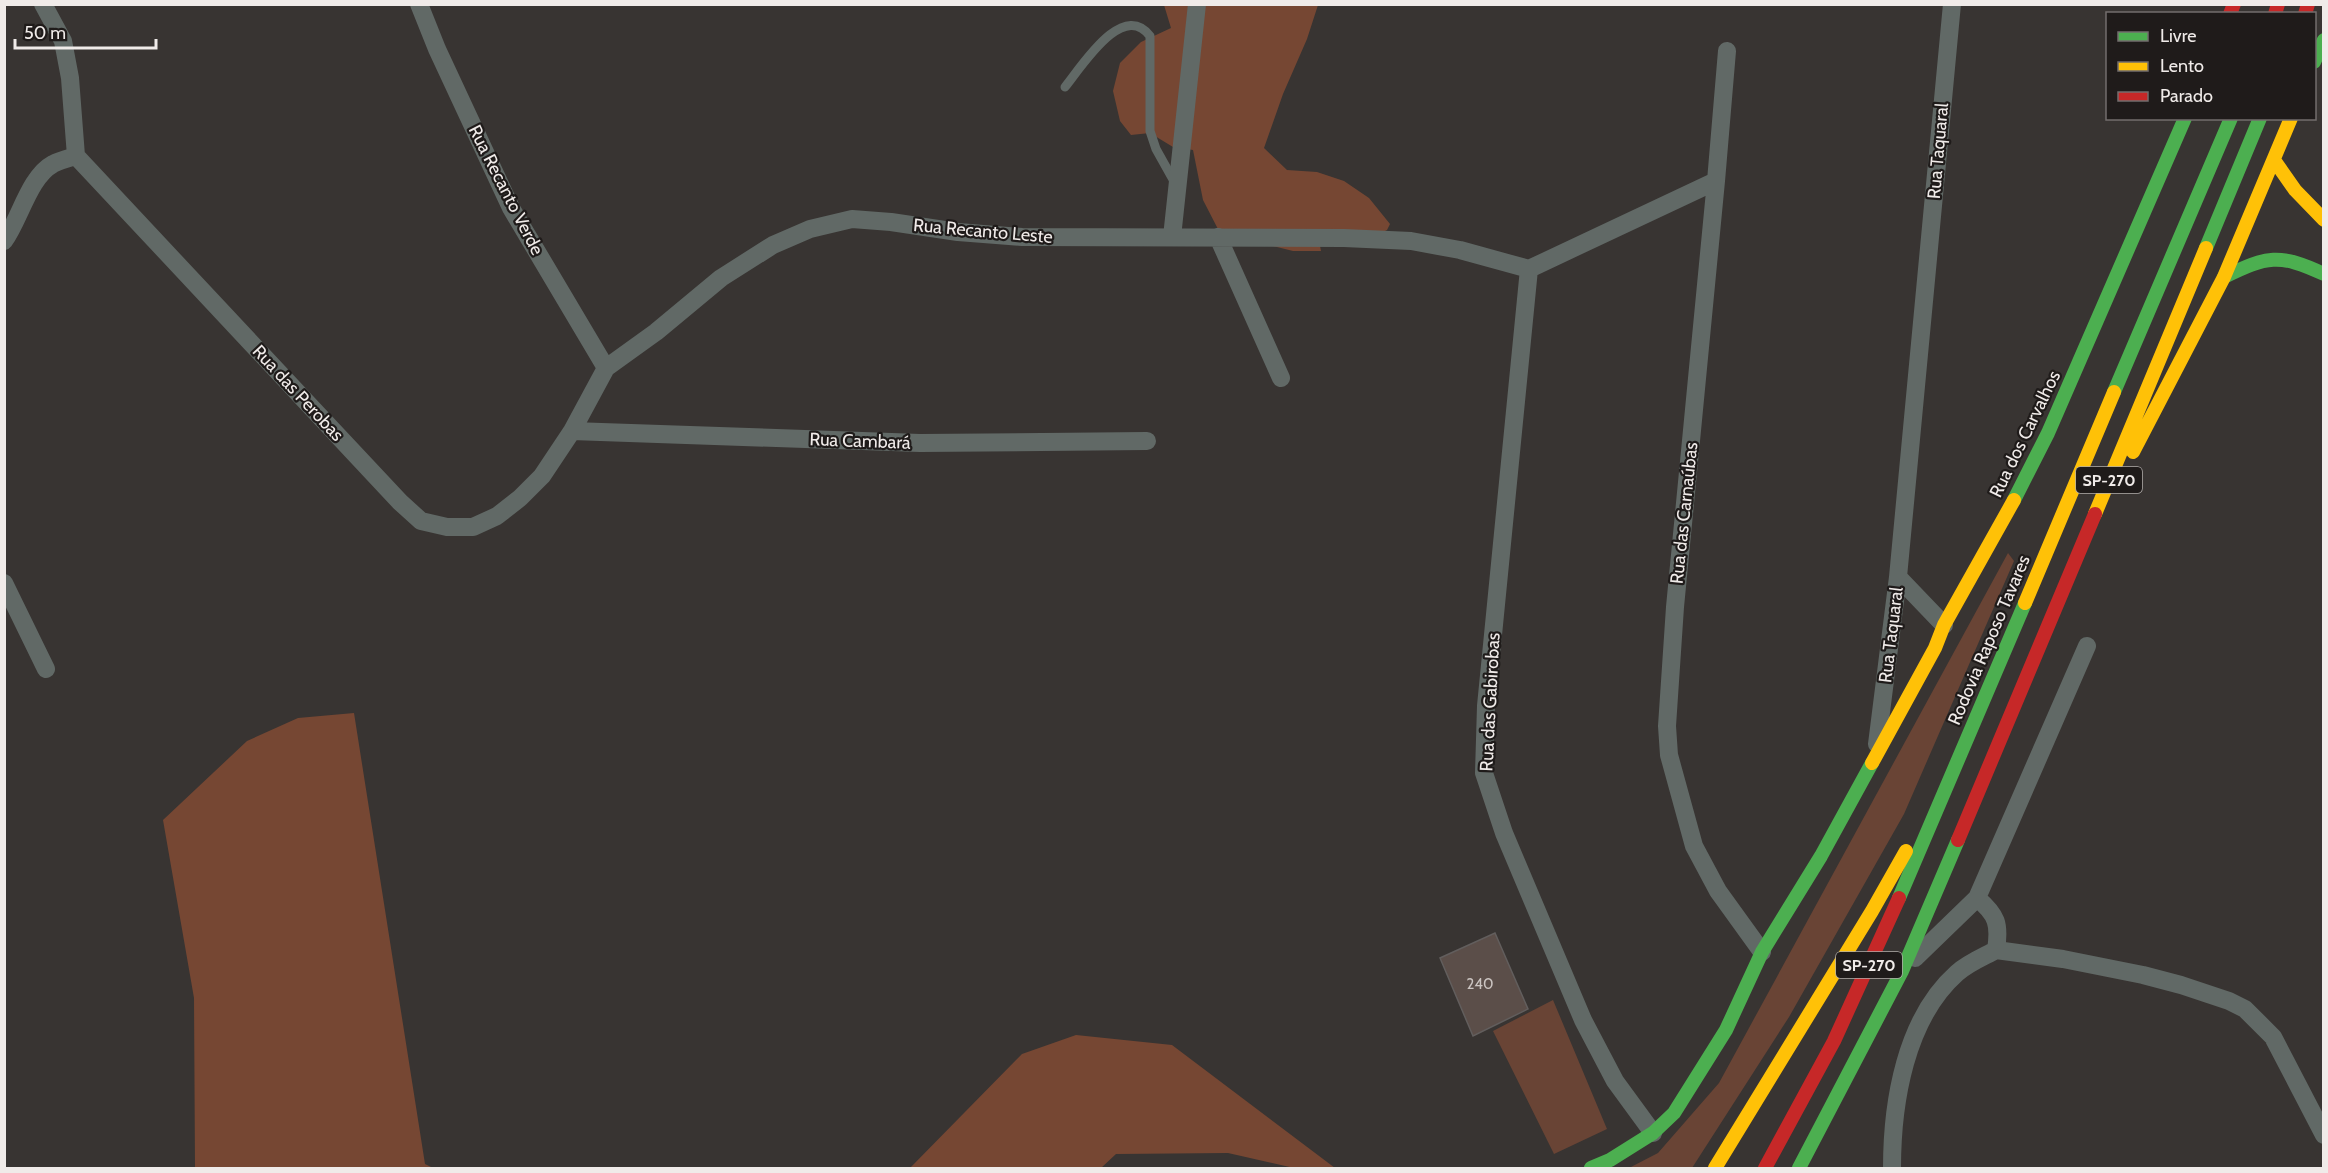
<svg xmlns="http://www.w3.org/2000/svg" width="2328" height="1173" font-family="Cabin,sans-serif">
  <rect width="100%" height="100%" fill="#383432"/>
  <path fill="#694435" d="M2008 553 2014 561 1904 814 1789 1017 1692 1168H1629L1658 1153 1719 1083Z
    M1553 1000 1607 1129 1554 1154 1493 1031Z"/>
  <path fill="#764733" d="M1164 5H1318L1307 39 1283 94 1264 148 1287 170 1317 172 1344 181 1369 198 1390 224 1387 230 1379 234 1320 246 1321 251H1293L1220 233 1203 200 1193 150 1173 147 1150 133 1131 135 1120 121 1113 91 1120 63 1141 42 1171 28Z
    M354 713 425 1164 433 1168H195L194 998 163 820 247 741 298 718Z
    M1076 1035 1172 1045 1335 1168H1294L1228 1153 1116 1154 1101 1168H910L1022 1054Z"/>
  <path fill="#5b4e49" stroke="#625e5d" stroke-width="1.5" d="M1495 933 1528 1009 1473 1036 1440 958Z"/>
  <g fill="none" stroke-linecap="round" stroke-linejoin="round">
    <path stroke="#616966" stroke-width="9" d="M1065 87C1082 66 1123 0 1150 36V131L1156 149 1175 183"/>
    <path stroke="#616966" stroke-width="18" d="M43 4 63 41 70 78 76 156
      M419 4 437 49 511 208 606 368
      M1727 51 1716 181 1675 607 1667 726 1669 755 1694 846 1718 891 1762 952
      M76 156 400 502 421 521 447 527H473L497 516 520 498 542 476 572 431 606 368 656 332 721 278 773 245 810 229 852 219 891 222 958 232 1022 237 1344 238 1411 241 1460 250 1529 269
      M1172 237 1197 4
      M1218 237 1281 378
      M4 241C20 219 29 177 53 164 60 160 69 158 76 156
      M1529 269 1486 706 1484 773 1504 833 1583 1020 1615 1081 1653 1133
      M1529 269 1716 181
      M572 431 920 443 1147 441
      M1898 577 1944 625
      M4 583 46 669
      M1877 744 1898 577 1952 4
      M1977 898C1997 915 2000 924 1996 950
      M1996 950 2063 959 2143 975 2181 985 2229 1001 2245 1009 2273 1037 2324 1135
      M1915 958 1977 898 2087 646
      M1892 1168C1892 1103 1905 1019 1957 973 1968 963 1983 957 1996 950"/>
    <path stroke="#4caf50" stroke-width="14" d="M2314 62 2324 40
      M2206 248 2260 118
      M2224 277C2267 256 2279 253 2324 274
      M2114 392 2231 118
      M2014 500 2048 433 2185 118
      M1899 898 2025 603
      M1591 1168 1610 1160 1653 1133 1674 1113 1726 1030 1762 952 1821 856 1872 763
      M1799 1168 1902 971 1958 840"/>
    <path stroke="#ffc107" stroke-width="14" d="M2274 160 2295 190 2324 220
      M2133 452 2224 277 2291 118
      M2095 514 2206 248
      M2025 603 2114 392
      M1872 763 1935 648 1944 625 2014 500
      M1715 1168 1872 911 1906 851"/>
    <path stroke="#c62828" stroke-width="14" d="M2230 14 2234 4
      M2275 14 2278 4
      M2305 14 2308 4
      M1958 840 2095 514
      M1765 1168 1834 1041 1899 898"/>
  </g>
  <g text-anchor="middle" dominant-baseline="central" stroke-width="4.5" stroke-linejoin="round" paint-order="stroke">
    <g font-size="15" fill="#cbc4c1">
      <text x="1480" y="984">240</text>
    </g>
    <g fill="#1f1b1a" stroke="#b1adab" stroke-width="1.5">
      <rect x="2076" y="467" width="66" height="26" rx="4.5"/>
      <rect x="1836" y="952" width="66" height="26" rx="4.5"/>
    </g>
    <g font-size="16" font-weight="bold" fill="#f0ebe9">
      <text x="2109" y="480">SP-270</text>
      <text x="1869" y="965">SP-270</text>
    </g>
    <g font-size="18" fill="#f0ebe9" stroke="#1f1b1a">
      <text transform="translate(1938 151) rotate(-85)">Rua Taquaral</text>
      <text transform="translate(506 190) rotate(63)">Rua Recanto Verde</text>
      <text transform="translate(983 231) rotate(5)">Rua Recanto Leste</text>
      <text transform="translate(298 393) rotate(47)">Rua das Perobas</text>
      <text transform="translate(2025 434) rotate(-64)">Rua dos Carvalhos</text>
      <text transform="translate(860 441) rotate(2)">Rua Cambará</text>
      <text transform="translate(1684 513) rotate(-84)">Rua das Carnaúbas</text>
      <text transform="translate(1891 635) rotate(-83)">Rua Taquaral</text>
      <text transform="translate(1989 640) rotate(-67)">Rodovia Raposo Tavares</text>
      <text transform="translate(1490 702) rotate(-87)">Rua das Gabirobas</text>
    </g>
  </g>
  <rect width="2328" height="1173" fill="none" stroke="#f0ebe9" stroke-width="12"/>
  <rect x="2106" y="12" width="210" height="108" fill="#1f1b1a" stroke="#736e6d" stroke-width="1.5"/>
  <rect x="2118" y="32" width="30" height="9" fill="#4caf50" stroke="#736e6d" stroke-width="1.5"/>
  <text x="2160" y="42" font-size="18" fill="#f0ebe9">Livre</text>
  <rect x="2118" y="62" width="30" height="9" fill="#ffc107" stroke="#736e6d" stroke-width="1.5"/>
  <text x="2160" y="72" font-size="18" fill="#f0ebe9">Lento</text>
  <rect x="2118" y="92" width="30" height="9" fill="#c62828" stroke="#736e6d" stroke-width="1.5"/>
  <text x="2160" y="102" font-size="18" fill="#f0ebe9">Parado</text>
  <path d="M15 39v9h141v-9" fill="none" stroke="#f0ebe9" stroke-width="3"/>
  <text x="24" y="39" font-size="18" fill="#f0ebe9" stroke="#1f1b1a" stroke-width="4.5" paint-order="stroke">50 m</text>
</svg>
